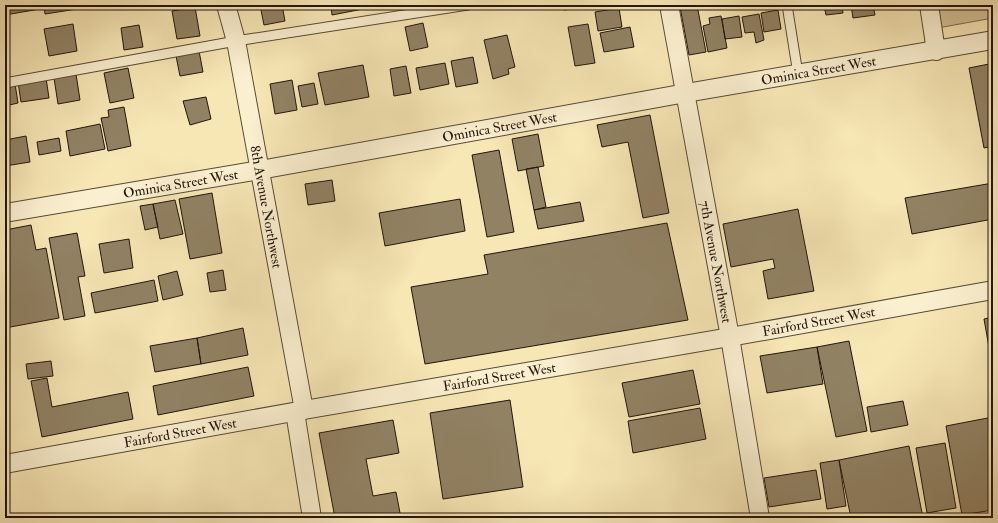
<svg xmlns="http://www.w3.org/2000/svg" width="998" height="523" font-family="'IM FELL Double Pica',serif">
  <rect width="100%" height="100%" fill="#f7e7b5"/>
  <filter id="stains"><feTurbulence type="fractalNoise" baseFrequency=".005" numOctaves="4"/><feColorMatrix values="0 0 0 0 .2 0 0 0 0 .09 0 0 0 0 .02 0 0 0 .5 -.17"/></filter>
  <radialGradient id="worn" r=".72"><stop offset=".6" stop-color="#630" stop-opacity="0"/><stop offset="1" stop-color="#630" stop-opacity=".3"/></radialGradient>
  <path fill="#d3c398" stroke="#7a6c52" d="M927 5H993V18L932 29Z"/>
  <path fill="#918264" stroke="#22150c" d="M5 5H40V9L5 15Z
    M44 5H77V9L45 14Z
    M260 5H282L285 21 264 25Z
    M331 5H362L363 9 332 15Z
    M563 5H584V7L564 10Z
    M691 5H697L706 52 689 55 680 7Z
    M824 5H842L843 13 826 15Z
    M851 5H873L875 15 853 18Z
    M195 7 200 36 177 39 172 11Z
    M619 8 622 27 598 31 595 12Z
    M778 10 781 29 764 32 761 13Z
    M759 14 764 40 756 43 754 32 745 33 742 17Z
    M721 16 727 48 708 52 703 26 710 24 709 18Z
    M739 16 742 37 725 39 722 19Z
    M423 23 428 47 410 51 405 27Z
    M73 24 77 51 49 56 44 29Z
    M588 24 595 63 575 66 568 27Z
    M139 25 143 47 124 50 121 28Z
    M630 27 634 47 604 52 600 33Z
    M507 35 515 67 508 69 509 74 493 79 484 40Z
    M199 51 203 72 180 76 176 56Z
    M473 57 478 83 456 87 451 61Z
    M445 63 449 84 420 90 416 68Z
    M989 64 993 83V146L984 148 969 68Z
    M363 65 369 97 325 105 318 73Z
    M406 66 411 93 394 96 390 69Z
    M128 68 134 98 110 103 104 73Z
    M76 74 80 100 58 104 54 78Z
    M46 78 49 98 21 102 18 82Z
    M292 80 297 110 275 114 270 84Z
    M314 83 318 104 302 107 298 86Z
    M15 84 18 103 5 106V86Z
    M206 97 211 119 190 125 183 101Z
    M124 107 131 146 108 151 101 118 109 117 108 110Z
    M650 115 669 213 643 218 628 142 602 147 597 125Z
    M100 124 105 149 70 156 66 131Z
    M538 134 544 166 518 171 512 139Z
    M26 136 30 162 5 166V140Z
    M59 138 61 151 39 155 37 142Z
    M499 150 514 232 487 237 472 155Z
    M538 167 546 207 534 210 526 169Z
    M332 180 335 201 308 205 305 184Z
    M993 183V219L912 234 905 198Z
    M212 193 222 253 190 259 179 199Z
    M460 199 465 231 385 246 379 213Z
    M175 200 183 234 160 239 153 204Z
    M580 202 584 221 538 229 534 210Z
    M153 204 158 227 145 230 140 206Z
    M798 209 814 291 768 299 763 271 775 268 773 259 731 267 723 224Z
    M667 223 688 320 425 364 411 287 488 274 484 255Z
    M31 225 36 250 46 248 59 318 5 328V230Z
    M77 233 85 276 78 277 85 316 64 320 49 238Z
    M129 239 133 268 104 273 99 244Z
    M223 270 226 290 210 292 207 273Z
    M177 271 183 295 163 300 158 276Z
    M154 280 158 301 95 313 91 293Z
    M993 317V370L984 319Z
    M243 328 248 355 201 364 197 338Z
    M197 338 201 364 155 372 150 346Z
    M849 341 867 431 836 437 817 347Z
    M817 347 823 384 767 393 760 356Z
    M51 361 53 376 28 379 26 364Z
    M248 367 254 396 158 415 153 386Z
    M693 370 700 404 629 417 622 383Z
    M47 378 52 407 128 392 133 419 42 437 31 381Z
    M510 400 523 487 443 499 430 413Z
    M903 401 908 425 871 432 867 407Z
    M700 408 706 439 633 453 628 421Z
    M993 417V510L962 515 946 426Z
    M393 420 399 453 366 459 373 496 396 492 401 518H335L319 433Z
    M945 443 956 508 927 513 916 448Z
    M909 446 923 518H851L839 460Z
    M839 460 846 506 827 509 820 463Z
    M816 470 821 499 769 507 764 478Z
    M724 514 725 518H706Z"/>
  <g fill="none" stroke-linecap="round" stroke-linejoin="round">
    <defs>
      <path id="lane" d="M787 5 798 74
        M5 83 236 41 468 5"/>
      <g id="street">
        <path id="s1" d="M226 5 236 41 304 410"/>
        <path id="s2" d="M669 5 730 337 760 518"/>
        <path d="M929 5 936 51"/>
        <path id="s3" d="M5 213 260 170 686 93 993 40"/>
        <path d="M295 412 312 518"/>
        <path id="s4" d="M5 464 304 410 730 337 993 290"/>
      </g>
    </defs>
    <use href="#lane" stroke="#574a36" stroke-width="11"/>
    <use href="#street" stroke="#574a36" stroke-width="20"/>
    <use href="#lane" stroke="#faefcf" stroke-width="9"/>
    <use href="#street" stroke="#faefcf" stroke-width="18"/>
  </g>
  <g text-anchor="middle" dominant-baseline="central" stroke-width="3" stroke-linejoin="round" paint-order="stroke">
    <g font-size="14" fill="#22150c" stroke="#faefcf">
      <text stroke="none"><textPath href="#s3" startOffset="826">Ominica Street West</textPath></text>
      <text stroke="none"><textPath href="#s3" startOffset="502">Ominica Street West</textPath></text>
      <text stroke="none"><textPath href="#s3" startOffset="178">Ominica Street West</textPath></text>
      <text stroke="none"><textPath href="#s1" startOffset="206">8th Avenue Northwest</textPath></text>
      <text stroke="none"><textPath href="#s2" startOffset="261">7th Avenue Northwest</textPath></text>
      <text stroke="none"><textPath href="#s4" startOffset="826">Fairford Street West</textPath></text>
      <text stroke="none"><textPath href="#s4" startOffset="502">Fairford Street West</textPath></text>
      <text stroke="none"><textPath href="#s4" startOffset="178">Fairford Street West</textPath></text>
    </g>
  </g>
  <rect width="998" height="523" fill="none" stroke="#f7e7b5" stroke-width="20"/>
  <rect x="6" y="6" width="986" height="511" fill="none" stroke="#22150c" stroke-width="2"/>
  <rect x="10" y="10" width="978" height="503" fill="none" stroke="#22150c"/>
  <rect width="100%" height="100%" filter="url(#stains)"/>
  <rect width="100%" height="100%" fill="url(#worn)"/>
</svg>
